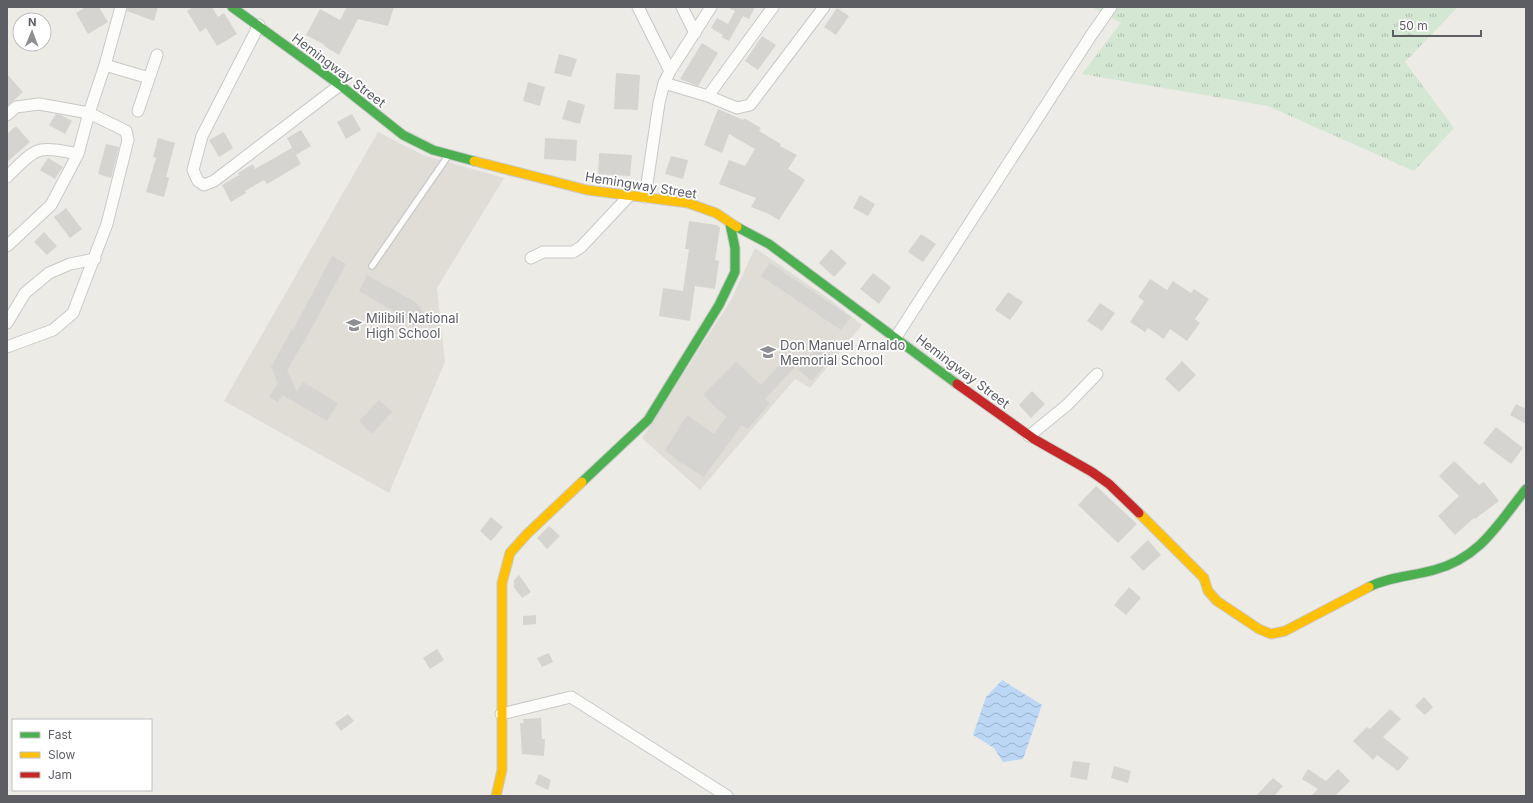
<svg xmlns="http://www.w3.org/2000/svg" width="1533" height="803" font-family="Inter,sans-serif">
  <defs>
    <pattern id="grass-tufts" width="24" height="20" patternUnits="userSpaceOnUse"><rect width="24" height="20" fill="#d4e7d3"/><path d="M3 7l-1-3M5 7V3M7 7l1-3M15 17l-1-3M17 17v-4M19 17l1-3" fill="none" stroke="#afbeaf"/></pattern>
    <pattern id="water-waves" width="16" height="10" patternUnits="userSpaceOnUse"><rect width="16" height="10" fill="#bbd7f5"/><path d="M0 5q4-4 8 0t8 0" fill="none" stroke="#9bb2ca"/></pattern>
  </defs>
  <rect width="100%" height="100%" fill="#ecebe6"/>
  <path fill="#dfddd6" d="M378 132 423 155 504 178 437 288 445 362 389 493 224 401Z
    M755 248 832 301 862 325 810 388 795 379 700 490 642 438 731 300Z"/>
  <path fill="url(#grass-tufts)" d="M1092 7H1458L1405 62 1454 128 1414 171 1268 106 1082 74 1121 23Z"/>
  <path fill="url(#water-waves)" d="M1002 680 1042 705 1023 759 1003 762 994 748 973 735 986 697Z"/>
  <path fill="#d5d4d1" d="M86 7H99L108 22 88 34 76 13Z
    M128 7H158L154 21 127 11Z
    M193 7H212L218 17 224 13 237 34 217 46 206 28 200 32 187 11Z
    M347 7H394L388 26 358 19 339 55 324 46 325 45 306 35 320 9 340 20Z
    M727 7H755L749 19 743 16 729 41 721 37 723 35 711 28 717 18 728 24 735 11Z
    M837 8 849 16 836 35 824 27Z
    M762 36 776 45 758 70 745 61Z
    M702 43 718 53 698 86 680 79Z
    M559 54 577 59 571 77 554 73Z
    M616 73 640 75 638 110 614 109Z
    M7 74 23 92 7 106Z
    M528 82 545 87 540 106 523 101Z
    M568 100 585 105 580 124 562 119Z
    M718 109 743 120 744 118 761 128 759 131 781 144 780 146 797 155 788 169 805 180 779 220 767 213 751 207 756 198 719 184 729 160 745 166 755 149 729 134 722 153 704 145Z
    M56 114 61 115 72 121 65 134 49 125Z
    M352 114 361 130 346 139 337 122Z
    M16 126 30 142 7 162V134Z
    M301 130 311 146 296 155 287 138Z
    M224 132 233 148 219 157 209 140Z
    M158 138 175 143 166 177 169 178 164 197 146 192 156 158 153 157Z
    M545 138 577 140 576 161 544 159Z
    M106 144 119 147 111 178 98 174Z
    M292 148 301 164 267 184 264 180 245 191 246 193 231 202 222 185 239 175 238 173 253 164 255 169Z
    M599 153 632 155 630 176 598 174Z
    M671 156 688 160 683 179 665 174Z
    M48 158 63 167 55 179 40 170Z
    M860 195 875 204 868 216 853 208Z
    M66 208 82 229 70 238 54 217Z
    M689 221 717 225 720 228 715 260 719 261 715 289 695 286 690 321 659 316 663 288 683 291 689 249H685Z
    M44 232 57 246 47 255 34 242Z
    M921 234 936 244 923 262 908 252Z
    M831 249 847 263 834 277 819 263Z
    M332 256 346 264 308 335 287 370 297 392 303 382 338 403 327 421 282 395 278 402 269 397 278 383 271 367 292 329 293 330Z
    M770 263 851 317 841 330 761 276Z
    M873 273 891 287 879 304 860 289Z
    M367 275 415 302 426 315 414 327 407 319 359 291Z
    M1150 279 1167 290 1173 281 1191 293 1194 289 1209 299 1195 319 1200 323 1187 341 1170 329 1164 339 1148 328 1145 332 1130 322 1144 301 1138 297Z
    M1008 292 1023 302 1010 320 995 310Z
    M1100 303 1115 313 1102 331 1087 321Z
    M819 345 832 356 812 381 798 370Z
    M786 358 795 367 765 399 770 403 748 429 742 425 704 477 682 463V464L665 450 687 415 714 434 726 417 703 395 736 362 761 385Z
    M1182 361 1196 375 1179 392 1165 379Z
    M1032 391 1045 404 1031 418 1019 405Z
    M379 400 392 412 372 434 359 421Z
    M1516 404 1526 409V424L1510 415Z
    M1496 427 1523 448 1511 464 1483 443Z
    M1454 461 1479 485 1484 482 1499 501 1475 519 1474 518 1455 535 1438 516 1459 496 1439 476Z
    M1096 486 1137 524 1118 543 1078 505Z
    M491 517 503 527 491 541 480 531Z
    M549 526 560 536 547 549 537 538Z
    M1148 540 1161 555 1143 571 1130 557Z
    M519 575 531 592 522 598 514 587V580Z
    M1129 587 1141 598 1126 615 1114 605Z
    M536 615V624L523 625V616Z
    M437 649 444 660 430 669 423 658Z
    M549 653 553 662 542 667 537 658Z
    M1424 697 1433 707 1425 715 1415 706Z
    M1390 709 1401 719 1383 737 1409 758 1398 771 1377 755 1373 760 1353 741 1367 727 1370 729Z
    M348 714 354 721 341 731 335 723Z
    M541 718 542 739H545L544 756 522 754 520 723H524L523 719Z
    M1073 761 1090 763 1087 780 1070 777Z
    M1114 766 1131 771 1128 783 1111 778Z
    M1308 769 1326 781 1338 769 1350 781 1335 796H1311L1318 789 1302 779Z
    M539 774 551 780 548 790 535 784Z
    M1273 778 1283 786 1274 796H1256Z"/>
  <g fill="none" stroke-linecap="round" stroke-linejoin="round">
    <defs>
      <path id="lane" d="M372 266 448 156"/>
      <path id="street" d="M638 7 670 71
        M682 7 695 33
        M259 25 202 136 193 170 198 181 204 185 214 181 340 85
        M105 65 149 78
        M664 83 708 96 737 108 750 105 824 7
        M708 96 773 7
        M138 111 157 55
        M7 115 16 107 39 104 89 113 126 131 128 140 107 224 73 313 53 330 7 347
        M7 177C15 169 30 152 41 150 53 148 67 152 78 154
        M645 197 659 103 664 83 670 71 711 7
        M7 246 51 205 78 154 89 113 105 65 121 7
        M531 258 543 252H573L581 247 629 196
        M7 323 25 293 49 273 70 264 95 259
        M896 337 1092 34 1111 7
        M1029 436 1067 405 1097 374
        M501 714 571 697 727 796"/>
      <path id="fast" d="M232 7 340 85 403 135 433 150 474 161
        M737 227 769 244 957 384
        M582 482 648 420 719 305 735 272V248L730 224
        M1369 587C1388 577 1413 576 1434 570 1480 558 1498 524 1526 489"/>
      <path id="slow" d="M474 161 587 190 688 203 716 213 737 227
        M1139 513 1204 578 1208 591 1217 601 1259 629 1271 634 1285 631 1369 587
        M496 796 502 770V583L510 553 527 534 582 482"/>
      <path id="jam" d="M957 384 1034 439 1092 472 1109 484 1139 513"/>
    </defs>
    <use href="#lane" stroke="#c8c9c8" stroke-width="8"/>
    <use href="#street" stroke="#c8c9c8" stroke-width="13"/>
    <use href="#fast" stroke="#c9c9c9" stroke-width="11"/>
    <use href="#slow" stroke="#c9c9c9" stroke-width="11"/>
    <use href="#jam" stroke="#c9c9c9" stroke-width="11"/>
    <use href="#lane" stroke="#fcfcfb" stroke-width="5.5"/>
    <use href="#street" stroke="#fcfcfb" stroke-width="11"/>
    <use href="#fast" stroke="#4caf50" stroke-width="9"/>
    <use href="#slow" stroke="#ffc107" stroke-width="9"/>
    <use href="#jam" stroke="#c62828" stroke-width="9"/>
  </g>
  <defs>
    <symbol id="school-bare" viewBox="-9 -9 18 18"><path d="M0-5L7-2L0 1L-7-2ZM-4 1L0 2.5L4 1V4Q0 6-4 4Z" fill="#8e8f92" stroke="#fff" stroke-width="2.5" paint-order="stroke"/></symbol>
  </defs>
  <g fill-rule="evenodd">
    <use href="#school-bare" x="343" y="314" width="22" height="22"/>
    <use href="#school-bare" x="757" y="341" width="22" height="22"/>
  </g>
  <g text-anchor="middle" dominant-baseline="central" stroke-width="3.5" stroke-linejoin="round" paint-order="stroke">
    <g font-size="13" fill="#5c5e64" stroke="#fff">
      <text transform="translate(339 70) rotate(37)">Hemingway Street</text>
      <text transform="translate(641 185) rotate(9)">Hemingway Street</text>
      <text transform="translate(963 371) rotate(37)">Hemingway Street</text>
    </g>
    <g font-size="13" fill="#5c5e64" stroke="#fff" text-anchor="start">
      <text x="366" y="318">Milibili National<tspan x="366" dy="15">High School</tspan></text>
      <text x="780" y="345">Don Manuel Arnaldo<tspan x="780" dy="15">Memorial School</tspan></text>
    </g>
  </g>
  <rect width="1533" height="803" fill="none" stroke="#5c5e64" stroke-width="16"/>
  <rect x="12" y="719" width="140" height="72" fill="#ffffff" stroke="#bebfc1"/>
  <rect x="20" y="732" width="20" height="6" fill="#4caf50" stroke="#bebfc1"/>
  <text x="48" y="739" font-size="12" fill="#5c5e64">Fast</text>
  <rect x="20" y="752" width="20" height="6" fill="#ffc107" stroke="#bebfc1"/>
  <text x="48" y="759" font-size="12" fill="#5c5e64">Slow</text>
  <rect x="20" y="772" width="20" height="6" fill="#c62828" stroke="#bebfc1"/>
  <text x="48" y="779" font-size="12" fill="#5c5e64">Jam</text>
  <g transform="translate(32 32) rotate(1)"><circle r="19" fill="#ffffff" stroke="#bebfc1"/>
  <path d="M0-3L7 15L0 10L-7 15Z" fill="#8e8f92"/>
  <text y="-6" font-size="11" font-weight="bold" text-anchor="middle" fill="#5c5e64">N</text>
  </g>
  <path d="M1393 30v6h88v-6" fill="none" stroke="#5c5e64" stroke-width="2"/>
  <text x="1399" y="30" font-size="12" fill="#5c5e64" stroke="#ffffff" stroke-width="3" paint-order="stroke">50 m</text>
</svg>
